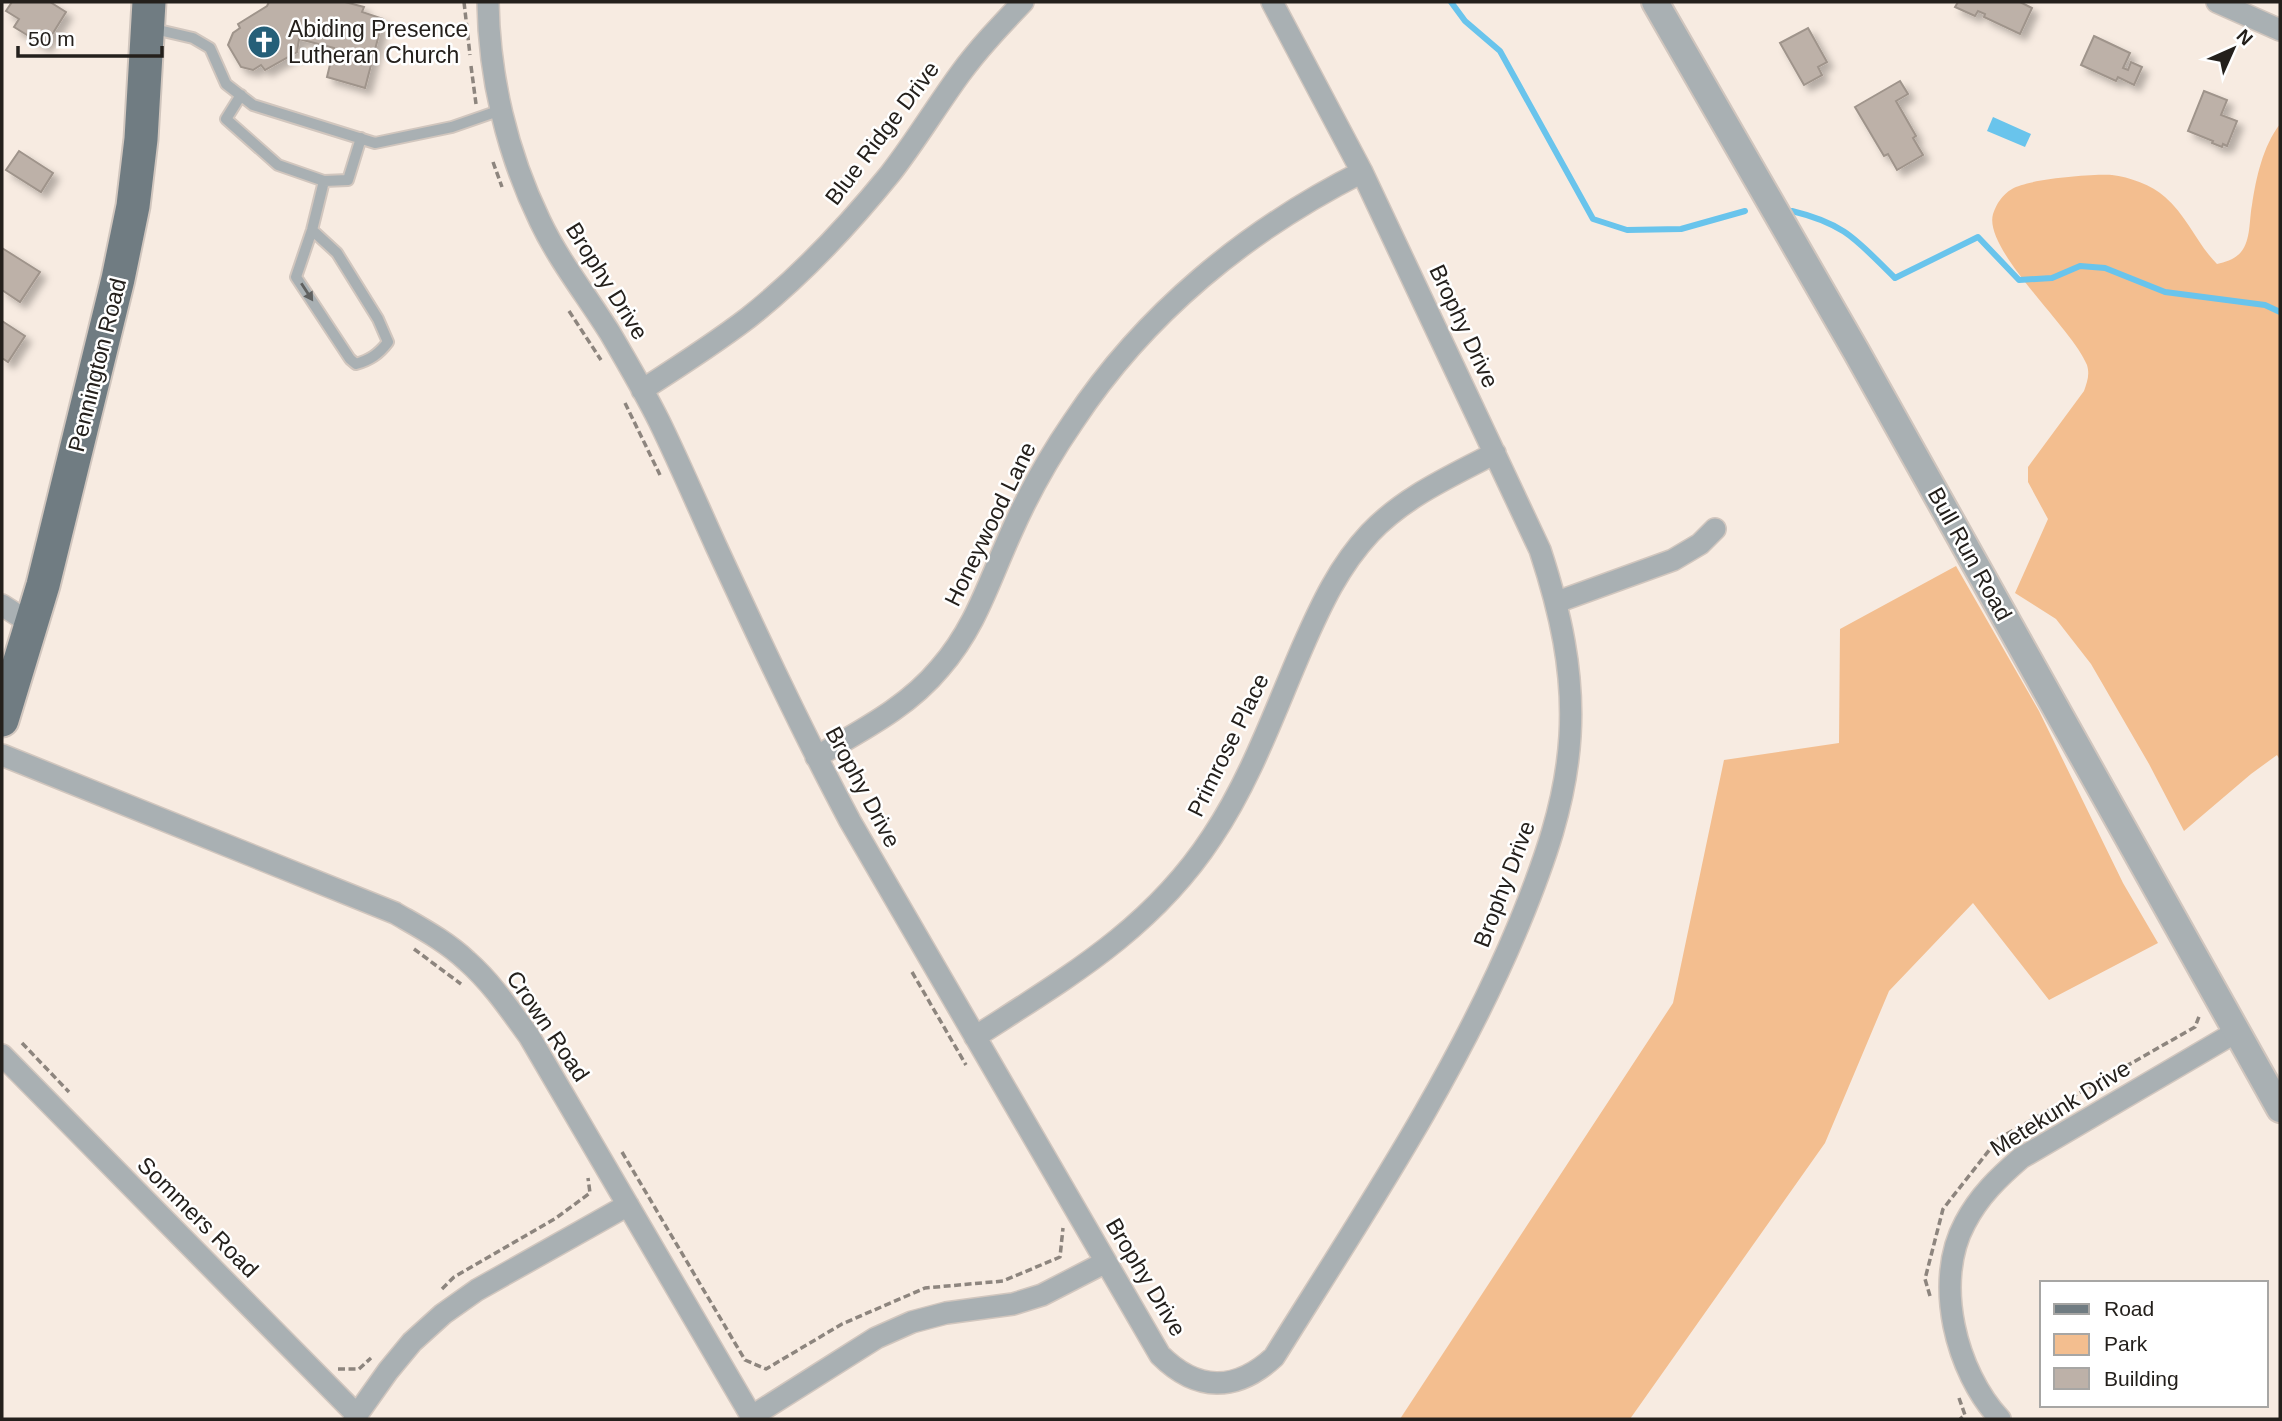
<svg xmlns="http://www.w3.org/2000/svg" width="2282" height="1421" font-family="Helvetica,sans-serif">
  <defs>
    <filter id="shadow"><feDropShadow dx="6" dy="6" stdDeviation="3.5" flood-color="#0004"/></filter>
  </defs>
  <rect width="100%" height="100%" fill="#f7ebe1"/>
  <path fill="#f3be8f" d="M2280 124V760L2277 755 2251 774 2184 831 2149 764 2091 664 2056 619 2015 593 2048 519 2028 482V467L2084 391C2087 382 2090 375 2087 365 2072 328 1983 250 1993 214 1997 203 2002 195 2012 189 2028 179 2092 174 2112 175 2129 177 2152 185 2165 197 2187 216 2197 244 2217 264 2226 262 2235 259 2241 252 2251 240 2249 220 2252 205 2256 178 2263 146 2280 124Z
    M1956 566 2039 711 2123 883 2158 943 2049 1000 1973 903 1889 991 1825 1143 1630 1419H1400L1673 1003 1724 760 1839 743 1840 629Z"/>
  <path fill="#69c4ec" d="M1993 117 2031 134 2025 147 1987 131Z"/>
  <g fill="none" stroke-linecap="round" stroke-linejoin="round">
    <path stroke="#69c4ec" stroke-width="6" d="M1451 2 1465 21 1500 51 1593 219 1627 230 1681 229 1745 211
      M1792 211C1846 224 1857 241 1895 278L1978 237 2019 280 2052 278 2080 266 2105 268 2165 292 2265 305 2280 312"/>
  </g>
  <path fill="#bdb1a8" stroke="#9f948b" stroke-width="2" filter="url(#shadow)" d="M12 2H50L66 12 45 46 14 27 19 19 6 11Z
    M269 2H345L364 7 362 12 383 19 365 88 327 77 334 48 299 39 297 52 265 70 261 65 253 70 241 67 228 45 233 33 240 28 238 24 267 6Z
    M1958 2H2020L2032 8 2020 34 1984 17 1985 14 1978 11 1975 16 1955 7Z
    M1808 28 1827 62 1818 67 1822 75 1804 85 1780 43Z
    M2094 36 2130 53 2123 68 2128 70 2131 62 2142 67 2134 85 2118 77 2116 81 2081 65Z
    M1900 81 1908 94 1896 101 1916 136 1913 138 1923 155 1897 170 1888 154 1884 156 1855 107Z
    M2204 91 2227 100 2221 115 2237 121 2227 146 2223 144 2222 147 2212 143 2213 141 2188 131Z
    M19 151 53 173 41 192 6 170Z
    M2 248 40 272 20 302 2 290Z
    M2 321 25 336 8 362 2 358Z"/>
  <g fill="none" stroke-linecap="round" stroke-linejoin="round">
    <defs>
      <path id="service" d="M150 28 193 38 210 48 226 84 253 105 375 143 452 127 501 110
        M241 95 226 119 278 165 324 181 348 180 361 138
        M312 230 337 253 378 319 388 342C379 354 370 360 356 364L350 359 296 277 312 230 324 181"/>
      <path id="minor" d="M488 2C489 77 507 153 540 221 559 261 587 296 610 333 627 362 644 391 659 421 679 462 697 504 716 546 759 639 802 731 850 821L1160 1355C1197 1392 1236 1392 1274 1357 1362 1216 1455 1078 1519 924 1544 863 1566 803 1570 736 1574 671 1560 611 1540 550L1362 172 1272 2
        M2217 2 2280 30
        M642 390C678 367 714 344 748 318 801 276 847 227 890 174 915 142 936 107 960 74 979 48 1001 25 1023 2
        M1557 602 1673 560 1700 544 1715 529
        M2 605 33 625
        M2 755 395 913C419 927 446 941 467 961 492 983 510 1010 529 1036L753 1419
        M816 757C860 731 907 708 940 668 976 627 989 581 1011 533 1028 494 1049 457 1073 422 1145 313 1247 230 1362 172
        M975 1037C1066 978 1151 930 1212 837 1251 779 1275 710 1303 646 1321 605 1339 566 1370 533 1405 496 1452 476 1495 453
        M2 1055 357 1415
        M751 1417 876 1338 912 1322 946 1313 1013 1304 1042 1295 1106 1262
        M354 1419 388 1371 412 1342 443 1314 477 1290 628 1205
        M2000 1419C1956 1372 1933 1282 1965 1223 1979 1196 1999 1177 2021 1158L2236 1032"/>
      <path id="tertiary" d="M1655 2 1856 351 2280 1109"/>
      <path id="primary" d="M2 720 43 585 118 279 133 206 141 139 149 2"/>
    </defs>
    <use href="#service" stroke="#d1c6be" stroke-width="14"/>
    <use href="#minor" stroke="#d1c6be" stroke-width="24"/>
    <use href="#tertiary" stroke="#d1c6be" stroke-width="30"/>
    <use href="#primary" stroke="#d1c6be" stroke-width="37"/>
    <path stroke="#8d857e" stroke-width="3.5" stroke-dasharray="7 3.5" stroke-linecap="butt" d="M464 2 470 55
      M471 66 476 104
      M493 162 502 187
      M569 311 601 360
      M625 403 660 475
      M414 949 461 984
      M912 972 966 1065
      M22 1043 69 1092
      M622 1152 745 1360 766 1369 842 1324 925 1288 1003 1281 1060 1257 1063 1228
      M442 1289 454 1277 556 1218 590 1193 588 1178
      M1930 1296 1925 1279 1943 1209 1998 1139 2195 1027 2200 1014
      M338 1369H359L371 1358
      M1959 1398 1965 1415 1960 1419"/>
    <use href="#service" stroke="#a9b0b3" stroke-width="10"/>
    <use href="#minor" stroke="#a9b0b3" stroke-width="21"/>
    <use href="#tertiary" stroke="#a9b0b3" stroke-width="26"/>
    <use href="#primary" stroke="#707c82" stroke-width="33"/>
  </g>
  <defs><path id="oneway-solid" d="M-6-.8H1V-3.2L6.5 0L1 3.2V.8H-6Z" transform="scale(1.75)"/></defs>
  <use fill="#606160" href="#oneway-solid" transform="translate(307 292) rotate(57)"/>
  <defs>
    <symbol id="church-disc" viewBox="-11 -11 22 22"><circle r="9.5" fill="#255f78" stroke="#fff"/><path d="M-1.2-6h2.4v3.5h3.3v2.4h-3.3V6h-2.4V-.1h-3.3v-2.4h3.3Z" fill="#fff"/></symbol>
  </defs>
  <g fill-rule="evenodd">
    <use href="#church-disc" x="245" y="23" width="38" height="38"/>
  </g>
  <g text-anchor="middle" dominant-baseline="central" stroke-width="5" stroke-linejoin="round" paint-order="stroke">
    <g font-size="23" fill="#24201c" stroke="#fff" text-anchor="start">
      <text x="288" y="29">Abiding Presence<tspan x="288" dy="26">Lutheran Church</tspan></text>
    </g>
    <g font-size="23" fill="#24201c" stroke="#fff">
      <text transform="translate(882 133) rotate(-53)">Blue Ridge Drive</text>
      <text transform="translate(607 281) rotate(58)">Brophy Drive</text>
      <text transform="translate(1464 326) rotate(65)">Brophy Drive</text>
      <text transform="translate(97 365) rotate(-76)">Pennington Road</text>
      <text transform="translate(990 524) rotate(-64)">Honeywood Lane</text>
      <text transform="translate(1970 554) rotate(61)">Bull Run Road</text>
      <text transform="translate(1228 745) rotate(-64)">Primrose Place</text>
      <text transform="translate(863 787) rotate(62)">Brophy Drive</text>
      <text transform="translate(1504 884) rotate(-69)">Brophy Drive</text>
      <text transform="translate(548 1026) rotate(56)">Crown Road</text>
      <text transform="translate(2060 1108) rotate(-32)">Metekunk Drive</text>
      <text transform="translate(198 1217) rotate(45)">Sommers Road</text>
      <text transform="translate(1146 1277) rotate(59)">Brophy Drive</text>
    </g>
  </g>
  <rect width="2282" height="1421" fill="none" stroke="#24201c" stroke-width="7"/>
  <rect x="2040" y="1281" width="228" height="126" fill="#ffffff" stroke="#a7a6a4" stroke-width="2"/>
  <rect x="2054" y="1304" width="35" height="10" fill="#707c82" stroke="#a7a6a4" stroke-width="2"/>
  <text x="2104" y="1316" font-size="21" fill="#24201c">Road</text>
  <rect x="2054" y="1334" width="35" height="21" fill="#f3be8f" stroke="#a7a6a4" stroke-width="2"/>
  <text x="2104" y="1351" font-size="21" fill="#24201c">Park</text>
  <rect x="2054" y="1368" width="35" height="21" fill="#bdb1a8" stroke="#a7a6a4" stroke-width="2"/>
  <text x="2104" y="1386" font-size="21" fill="#24201c">Building</text>
  <g transform="translate(2233 49) rotate(45)" stroke="#ffffff" stroke-width="5" paint-order="stroke">
  <path d="M0-5L12 26L0 18L-12 26Z" fill="#24201c"/>
  <text y="-10" font-size="19" font-weight="bold" text-anchor="middle" fill="#24201c">N</text>
  </g>
  <path d="M18 46v10h144v-10" fill="none" stroke="#24201c" stroke-width="3.5"/>
  <text x="28" y="46" font-size="21" fill="#24201c" stroke="#ffffff" stroke-width="5" paint-order="stroke">50 m</text>
</svg>
